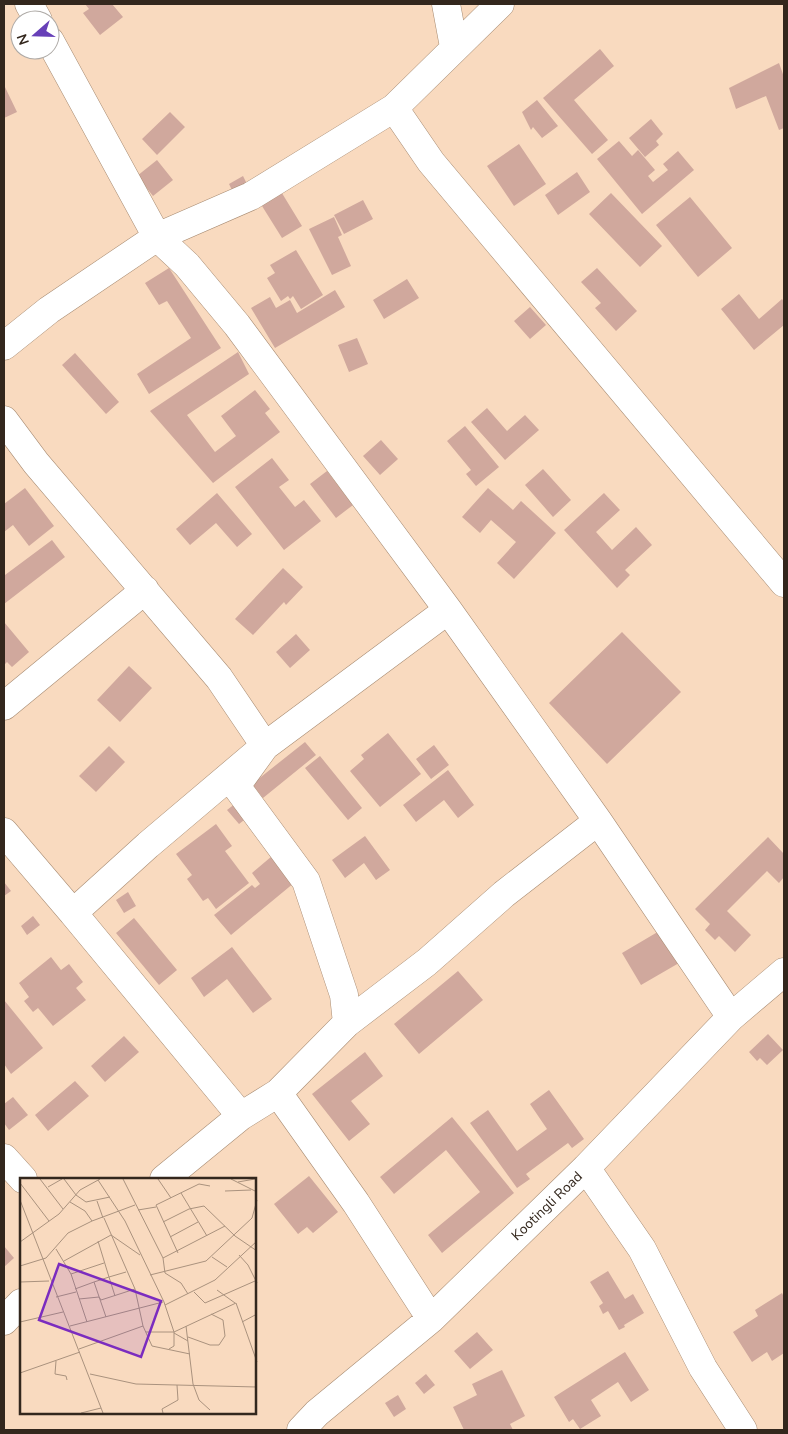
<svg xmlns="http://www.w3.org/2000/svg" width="788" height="1434" font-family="'Nunito Sans',sans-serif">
  <rect width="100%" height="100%" fill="#f9dabf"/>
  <path fill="#d0a89d" d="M85 4H112L123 17 100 35 83 13 89 9Z
    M600 49 614 66 574 100 608 140 592 154 543 98Z
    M779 63 784 77V128L779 130 766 96 736 109 729 88Z
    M4 85 17 112 4 118Z
    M537 100 558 126 542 138 533 127 531 130 522 112Z
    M170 112 185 127 157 155 142 139Z
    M651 119 663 134 656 141 659 145 645 157 629 138Z
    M619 141 632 156 638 150 655 170 648 176 653 182 668 170 663 164 678 151 694 170 642 214 597 159Z
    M519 144 546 184 514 206 487 166Z
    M157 160 173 180 153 196 137 176Z
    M577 172 590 192 558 215 545 195Z
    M243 176 251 192 237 200 229 184Z
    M277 185 302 226 282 238 257 198Z
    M611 193 662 246 640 267 589 214Z
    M690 197 732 248 698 277 656 225Z
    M363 200 373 219 344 234 334 215Z
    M334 217 342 235 338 237 351 266 332 275 309 229Z
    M296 250 323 295 301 309 293 296 290 299 288 296 281 301 267 278 275 273 270 265Z
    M169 268 221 348 149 394 137 374 191 338 167 301 159 305 145 283Z
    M597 268 637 311 616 331 595 308 601 303 581 282Z
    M407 279 419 298 384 319 373 300Z
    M335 290 345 307 275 348 251 308 270 297 276 308 290 300 297 313Z
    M739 294 759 319 782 299 784 302V325L754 350 721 309Z
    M530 307 546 325 530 339 514 321Z
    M357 338 368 364 349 372 338 345Z
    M238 352 249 374 187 415 215 452 236 436 221 416 255 390 270 409 265 413 280 432 213 483 150 411Z
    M75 353 119 402 106 414 62 365Z
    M487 408 507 431 525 415 539 430 505 460 471 422Z
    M465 426 499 467 476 486 466 474 471 470 447 441Z
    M381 440 398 459 380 475 363 456Z
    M272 458 289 480 279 487 295 507 304 500 321 521 284 550 235 487Z
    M543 469 571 500 553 517 525 485Z
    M327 471 353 505 336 518 310 484Z
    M25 488 54 526 29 546 13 525 4 532V504Z
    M488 488 513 510 521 501 556 533 514 579 497 563 516 542 491 520 480 533 462 517Z
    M217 493 252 534 237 547 216 523 190 545 176 529Z
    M604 493 620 510 596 532 612 550 636 527 652 545 625 570 630 575 617 588 564 530Z
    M52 540 65 557 4 604V573L5 575Z
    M283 568 303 587 286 605 284 602 253 635 235 619Z
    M4 622 29 652 12 667 7 662 4 665Z
    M622 632 681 692 607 764 549 703Z
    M296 634 310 650 290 668 276 652Z
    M129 666 152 688 120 722 97 700Z
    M388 733 421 774 380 807 350 771 364 759 361 755Z
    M305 742 316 755 263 798 252 784Z
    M434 745 449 765 431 779 416 759Z
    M109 746 125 762 96 792 79 776Z
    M320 756 362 808 348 820 305 768Z
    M448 770 474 805 458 818 444 800 416 822 403 805Z
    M236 803 248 817 239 824 227 810Z
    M216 824 232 846 225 851 249 883 216 909 208 898 203 901 187 879 192 875 176 854Z
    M365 836 390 870 376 880 364 863 345 878 332 860Z
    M768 837 784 854V877L779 883 767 871 727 911 751 935 735 952 719 936 715 940 705 930 710 924 695 909Z
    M278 851 300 878 231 935 214 915 252 885 255 888 260 884 252 873Z
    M4 882 11 891 4 896Z
    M128 892 136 906 124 913 116 900Z
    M33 916 40 925 27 935 21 926Z
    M134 918 177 970 159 985 116 933Z
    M661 930 679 963 641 985 622 953Z
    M232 947 272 999 253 1013 227 979 204 997 191 978Z
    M51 957 61 970 69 964 83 982 76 988 86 1000 53 1026 38 1008 33 1012 24 1001 29 997 19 983Z
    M458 971 483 1000 419 1054 394 1024Z
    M4 1000 43 1048 11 1074 4 1064Z
    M768 1034 783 1050 767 1065 760 1058 757 1061 749 1052Z
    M124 1036 139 1052 105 1082 91 1066Z
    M365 1052 383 1076 351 1101 370 1124 349 1141 312 1094Z
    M75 1081 89 1096 48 1131 35 1115Z
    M549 1090 584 1139 572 1148 568 1143 526 1174 530 1179 517 1188 470 1123 488 1110 517 1151 547 1129 530 1104Z
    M13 1097 28 1115 9 1130 4 1123V1104Z
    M452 1117 514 1193 442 1253 428 1235 480 1192 446 1150 394 1194 380 1177Z
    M309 1176 338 1212 313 1233 307 1227 298 1234 274 1204Z
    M4 1246 14 1258 4 1267Z
    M608 1271 625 1299 633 1294 644 1313 624 1325 625 1327 619 1330 608 1311 603 1314 599 1306 603 1303 590 1282Z
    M782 1293 784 1297V1353L772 1361 767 1352 752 1362 733 1332 758 1316 755 1310Z
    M477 1332 493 1350 470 1369 454 1351Z
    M625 1352 649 1390 631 1402 618 1382 591 1400 601 1416 580 1429 573 1419 569 1422 554 1397Z
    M502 1370 525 1416 510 1424 513 1430H464L453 1407 477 1395 472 1384Z
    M426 1374 435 1385 424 1394 415 1383Z
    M398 1395 406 1409 394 1417 385 1403Z"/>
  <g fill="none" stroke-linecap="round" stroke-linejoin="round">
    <defs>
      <path id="minor" d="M29 4 38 20
        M446 4 454 47
        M50 41 157 237 187 265 237 325 448 610 598 821 731 1017
        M394 108 431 162 784 583
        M4 346 49 310 157 237 251 196 394 108 500 4
        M4 420 36 463 219 678 265 746 236 786 306 881 344 995 347 1023
        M4 706 145 590
        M4 832 73 913
        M278 1093 356 1203 431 1319
        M241 1116 73 913 148 845 265 746 448 610
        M4 1158 23 1179
        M586 1168 642 1249 703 1368 743 1430
        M164 1179 241 1116 278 1093 347 1023 427 962 504 894 598 821
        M4 1321 21 1303
        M301 1430 317 1413 431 1319 586 1168 731 1017 784 972"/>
    </defs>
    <use href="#minor" stroke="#a88c73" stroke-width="29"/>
    <use href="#minor" stroke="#fff" stroke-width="28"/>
  </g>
  <g text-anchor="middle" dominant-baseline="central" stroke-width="5" stroke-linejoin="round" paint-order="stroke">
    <g font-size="14" fill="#33271d" stroke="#fff">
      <text transform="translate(547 1206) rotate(-44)">Kootingli Road</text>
    </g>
  </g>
  <g transform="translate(20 1178)">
    <rect width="236" height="236" fill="#f9dabf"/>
    <path fill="none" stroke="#aa927e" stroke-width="1" d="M20 1 43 31M44 1 56 17 66 24 90 19M103 1 143 80 145 95 161 105 168 116M138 1 151 20M211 1 237 14M78 2 105 43 144 124 154 154 216 125 237 184M218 4 235 1M0 5 29 43M28 9 42 1M205 13 231 12M161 15 187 58M0 22 83 235M77 23 83 40M50 24 65 33 72 43 115 27M118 32 136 29M84 40 115 111M143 44 169 31 184 28 215 58 237 73M150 59 178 44M0 64 39 36 60 12 80 1M36 71 51 96 67 144M158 75 136 27 179 6 190 8M219 77 228 87 237 105M192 79 207 89M143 80 205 48M44 83 91 57 120 77M0 88 26 80 48 55 72 43M51 96 84 85M130 97 186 83 232 40 237 22M0 104 29 103M74 104 89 99 78 63M55 111 74 104 86 139M197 112 215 125M174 114 185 125 235 103M95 118 89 99 106 94M36 119 56 114M59 121 79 119 81 122 115 111 123 148 132 168 170 176M145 127 195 102 237 63M0 144 43 134M222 144 237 136M50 148 143 124M166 148 173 206 179 222 190 232M126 154H154V168L149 171M154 155 168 163M168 159 190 167H199L205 158 203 142 191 136M59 171 123 148M36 183 35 196 46 198 47 202M0 195 60 174M70 196 116 206 237 209M61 235 81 230M143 235 142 231 158 222 157 207"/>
    <path fill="#7b2cbf" fill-opacity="0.15" stroke="#7b2cbf" stroke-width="2.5" d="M39 86 141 123 121 179 19 142Z"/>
    <rect width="236" height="236" fill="none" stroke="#33271d" stroke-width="2.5"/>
  </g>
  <rect width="788" height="1434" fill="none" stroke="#33271d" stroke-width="10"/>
  <g transform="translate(35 35) rotate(250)"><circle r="24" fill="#ffffff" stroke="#ada9a5"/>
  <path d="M0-4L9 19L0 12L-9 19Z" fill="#6740b8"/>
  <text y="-8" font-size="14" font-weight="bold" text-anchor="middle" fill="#33271d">N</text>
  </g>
</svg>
